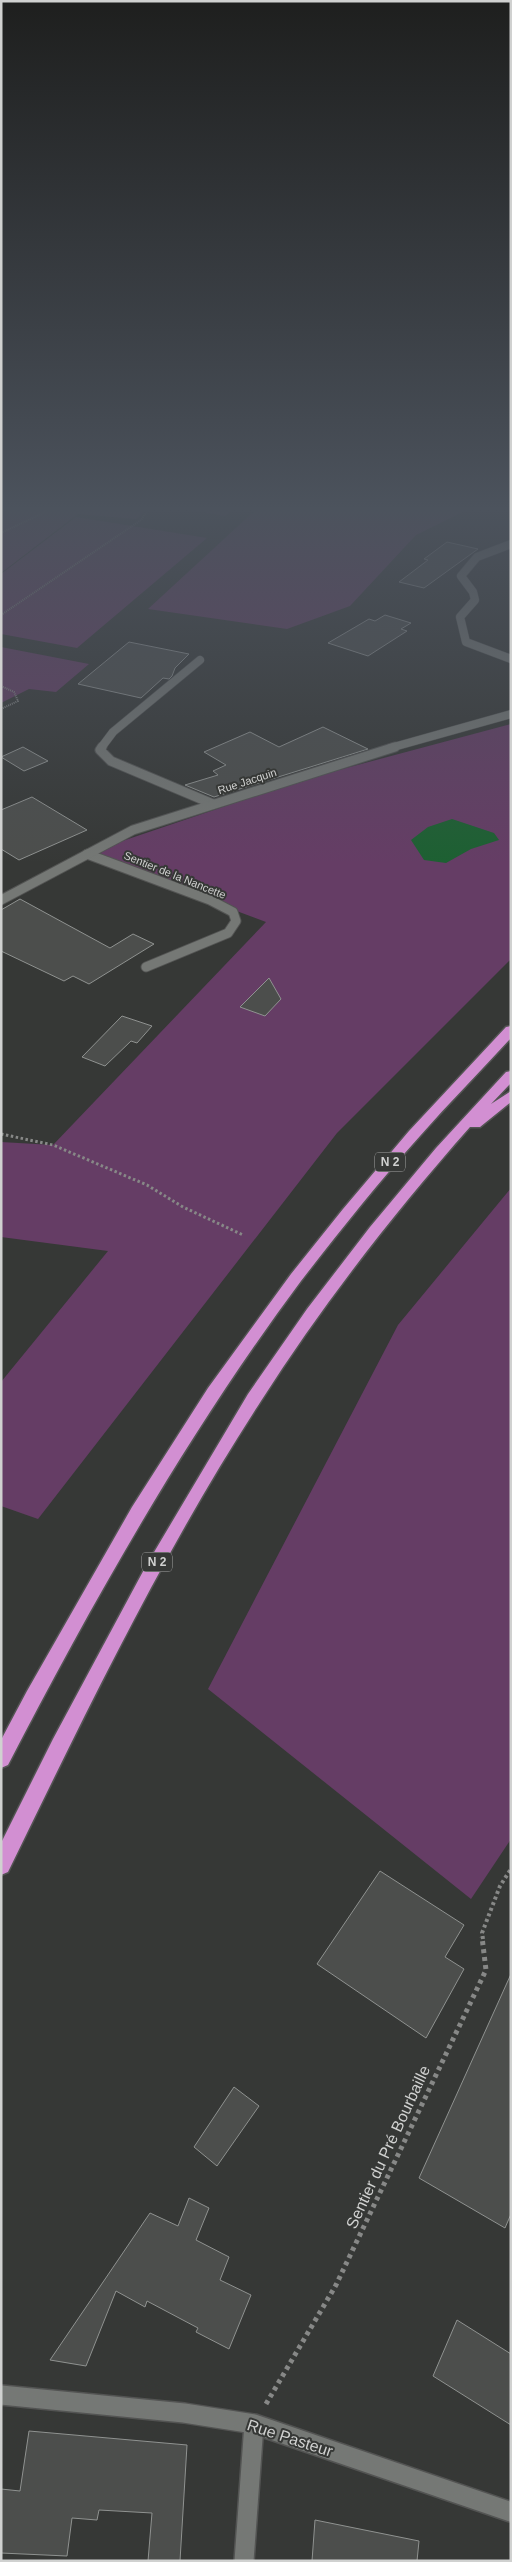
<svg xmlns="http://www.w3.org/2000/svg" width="512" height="2562" font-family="Helvetica,sans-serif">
  <rect width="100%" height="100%" fill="#363836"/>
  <path fill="#653d65" d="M1 505H152L136 519 78 514 1 573Z
    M162 505H238L225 516Z
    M261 505H477L416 535 350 606 287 629 148 609Z
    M76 517 207 538 77 648 1 634V574Z
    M1 647 89 664 56 692 29 689 1 703Z
    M511 724V959L337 1133 38 1519 1 1506V1382L108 1251 1 1237V1142L53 1145 266 922 84 854 305 779Z
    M511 1188V1839L471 1899 208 1689 398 1325Z"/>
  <path fill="#1d6032" d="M452 819 494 833 499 840 471 849 446 863 424 860 411 840 428 827Z"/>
  <path fill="#4c4e4c" stroke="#8f9290" d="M447 542 478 549 424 588 399 582 428 560 424 559Z
    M385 615 411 623 401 629 407 631 368 656 328 643 369 619 375 621Z
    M129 642 189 654 175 668 172 676 169 679 163 678 141 698 78 684Z
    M323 727 368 749 214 797 185 785 218 775 213 771 226 765 204 752 250 732 279 747Z
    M23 747 48 761 24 771 1 757Z
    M32 797 87 830 19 860 1 849V810Z
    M20 899 110 948 133 934 154 944 89 984 73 976 64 981 1 951V910Z
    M269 978 281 999 265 1016 240 1007Z
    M122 1016 152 1026 137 1043 131 1041 105 1066 82 1057Z
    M380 1871 464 1925 445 1957 464 1969 426 2038 317 1964Z
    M511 1974V2214L505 2228 419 2178Z
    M234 2087 259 2106 217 2166 194 2147Z
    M189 2198 209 2208 196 2240 229 2257 220 2280 251 2295 229 2349 196 2332 198 2328 147 2301 145 2307 116 2291 86 2366 50 2360 150 2213 178 2226Z
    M457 2320 511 2354V2425L433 2376Z
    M29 2431 187 2445 180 2561H148L152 2513 99 2510 97 2520 72 2518 67 2556 1 2553V2489L20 2491Z
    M315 2520 419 2541 417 2561H312Z"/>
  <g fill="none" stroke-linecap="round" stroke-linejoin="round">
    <defs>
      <path id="lane-far1" d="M511 544 477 557 461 576 473 592 475 600 460 617 466 642 511 659
        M101 748 113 732 200 660"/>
      <path id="lane" d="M102 747 100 750 111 761 213 804
        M87 854 210 900 233 912 236 921 228 933 146 967"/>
      <path id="street-far2" d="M390 748 511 714"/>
      <path id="street-far1" d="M1 900 133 830 395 747"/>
      <path id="street" d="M1 2395 184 2413 254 2424 511 2512
        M244 2561 254 2424"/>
      <path id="highway" d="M511 1026V1038C481 1071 449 1103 420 1136 378 1183 339 1232 301 1281 188 1433 95 1597 8 1765L1 1768V1740L27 1691 132 1507 208 1388 291 1274 343 1209 409 1131 506 1027Z
        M511 1071V1083L491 1104 511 1091V1102L480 1127H470C394 1213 323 1304 261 1401 164 1550 86 1712 8 1872L1 1875V1843L53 1739 147 1564 248 1394 307 1309 370 1227 436 1148 506 1072Z"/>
    </defs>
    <use href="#lane-far1" stroke="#535453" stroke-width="9"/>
    <use href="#lane" stroke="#535453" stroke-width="11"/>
    <use href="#street-far2" stroke="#535453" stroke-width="9"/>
    <use href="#street-far1" stroke="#535453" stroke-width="11"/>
    <use href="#street" stroke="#535453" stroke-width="22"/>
    <use href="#highway" stroke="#535453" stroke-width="3"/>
    <path stroke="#878887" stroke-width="2" stroke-dasharray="1 1" stroke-linecap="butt" d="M1 511 19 505
      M1 533 60 505
      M1 615 141 520 151 505
      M1 686 14 692 18 701 1 709"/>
    <path stroke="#878887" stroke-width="3" stroke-dasharray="2.5 2.5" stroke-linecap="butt" d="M1 1134 53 1145 147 1185 183 1207 243 1235"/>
    <path stroke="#878887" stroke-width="4" stroke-dasharray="3 3" stroke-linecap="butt" d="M483 1939 482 1933 500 1886 511 1869"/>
    <path stroke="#878887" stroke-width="5" stroke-dasharray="4 4" stroke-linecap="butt" d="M266 2404 336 2285 486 1970 482 1937"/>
    <use href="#lane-far1" stroke="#757875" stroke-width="8"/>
    <use href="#lane" stroke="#757875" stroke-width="9"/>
    <use href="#street-far2" stroke="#757875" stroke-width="8"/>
    <use href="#street-far1" stroke="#757875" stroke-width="9"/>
    <use href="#street" stroke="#757875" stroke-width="19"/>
    <use href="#highway" fill="#d28fd2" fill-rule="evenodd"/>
  </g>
  <linearGradient id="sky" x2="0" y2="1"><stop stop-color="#1e1f1e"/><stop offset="0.59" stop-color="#4c535d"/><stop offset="1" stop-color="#4c535d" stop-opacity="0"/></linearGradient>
  <rect width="512" height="863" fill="url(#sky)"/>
  <g text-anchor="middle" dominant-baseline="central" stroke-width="4" stroke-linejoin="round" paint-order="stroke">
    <g font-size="11" fill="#d0d1d0" stroke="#363836">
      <text transform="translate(247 781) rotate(-18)">Rue Jacquin</text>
      <text transform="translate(175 875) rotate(22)">Sentier de la Nancette</text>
    </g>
    <g fill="#363836" stroke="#a2a3a2" stroke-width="1">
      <rect x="375" y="1152.5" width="30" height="19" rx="4"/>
      <rect x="142" y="1552.5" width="30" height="19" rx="4"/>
    </g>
    <g font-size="12" font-weight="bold" fill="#d0d1d0">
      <text x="390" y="1162">N 2</text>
      <text x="157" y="1562">N 2</text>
    </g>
    <g font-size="16" fill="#d0d1d0" stroke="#363836">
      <text transform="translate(388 2147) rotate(-65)">Sentier du Pré Bourbaille</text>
      <text transform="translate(290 2438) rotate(18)">Rue Pasteur</text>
    </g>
  </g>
  <rect width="512" height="2562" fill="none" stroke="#d0d1d0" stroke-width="5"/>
</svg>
